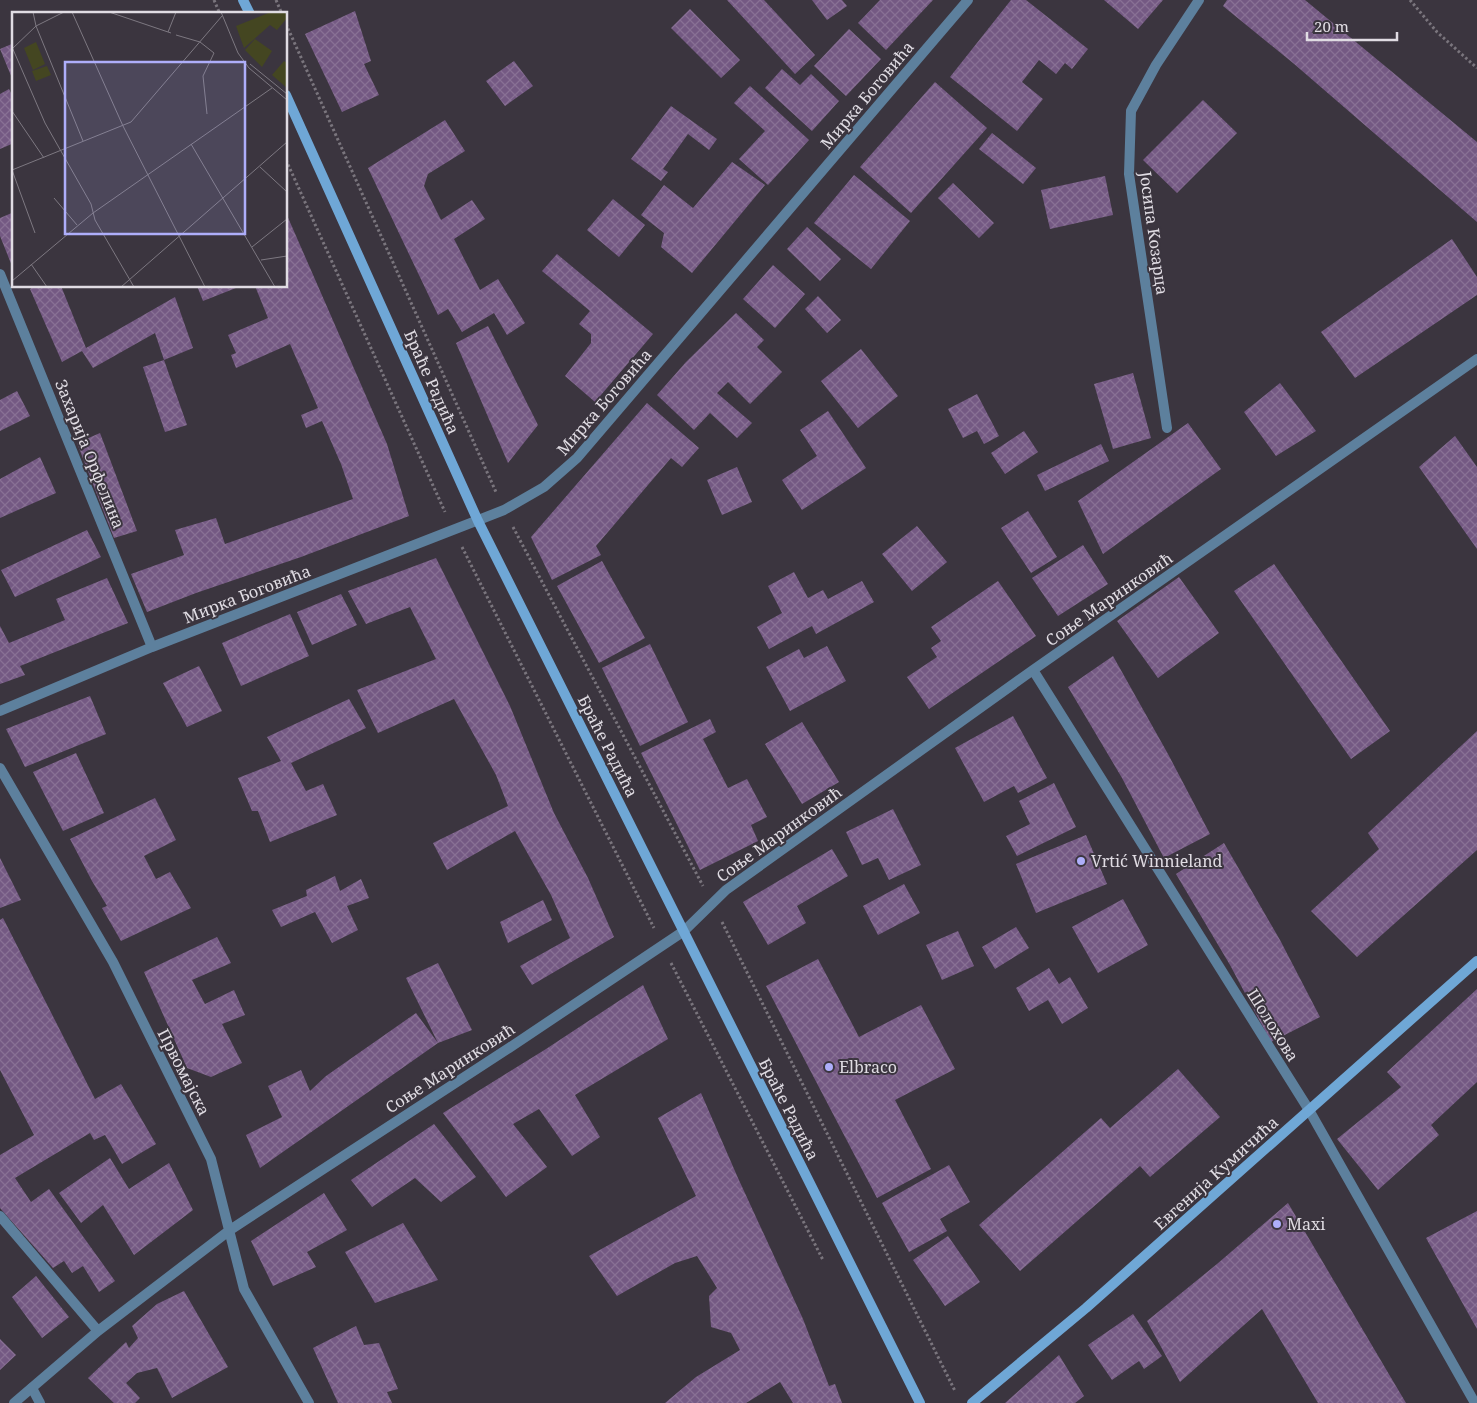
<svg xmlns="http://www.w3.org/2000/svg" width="1477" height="1403" font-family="'Noto Serif',serif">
  <defs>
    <pattern id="building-cross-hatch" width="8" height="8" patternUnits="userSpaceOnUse" patternTransform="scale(1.25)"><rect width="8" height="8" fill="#745983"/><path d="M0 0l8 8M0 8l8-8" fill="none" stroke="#887094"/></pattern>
  </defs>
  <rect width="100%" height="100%" fill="#3b353f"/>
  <path fill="url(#building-cross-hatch)" d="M727 0H764L815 55 795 74Z
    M812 0H842L847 6 827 20Z
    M880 0H933L886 50 858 23Z
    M1011 0H1026L1088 49 1072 69 1065 63 1056 74 1039 60 1022 82 1043 99 1017 131 950 77Z
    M1104 0H1163L1138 29Z
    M1227 0H1305L1477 142V222L1293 63 1223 6Z
    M690 9 740 60 721 78 671 28Z
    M355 11 371 61 364 64 379 95 342 112 305 34Z
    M849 29 881 59 846 96 814 66Z
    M14 43V83L0 49Z
    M514 61 533 86 505 106 486 81Z
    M782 69 800 85 811 74 839 101 812 131 765 88Z
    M935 82 987 128 911 213 860 167Z
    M750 86 809 140 768 185 739 159 765 131 734 103Z
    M9 89 14 99V143L0 149V94Z
    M1203 100 1237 133 1177 193 1143 160Z
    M671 106 717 139 709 150 688 134 663 169 668 172 661 181 631 159Z
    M445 120 465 151 428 174 424 186 441 220 472 200 485 219 454 239 480 290 498 279 525 323 507 335 494 313 462 332 448 309 438 315 368 168Z
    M992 133 1036 168 1023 184 979 149Z
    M732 162 765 185 692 273 661 247 664 233 641 215 664 185 693 208Z
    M854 175 910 221 871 269 814 223Z
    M1105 176 1113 215 1050 229 1041 190Z
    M953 183 994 223 979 238 938 198Z
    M613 199 645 225 619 257 587 230Z
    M14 212V271L0 236V218Z
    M286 213 387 444 409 516 301 557 196 593 147 612 131 574 184 555 175 530 216 518 225 544 353 499 341 464 322 421 306 428 301 415 318 408 290 344 236 368 231 355 236 353 228 335 268 318 255 286H286Z
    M807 227 841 259 820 281 787 249Z
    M1452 239 1477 277V295L1355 378 1321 332Z
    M557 254 653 334 595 402 565 376 591 343V334L579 324 590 311 542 271Z
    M773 265 805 294 775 328 743 299Z
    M35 286H61L86 348 175 297 193 348 164 360 187 425 165 432 143 367 164 360 155 333 93 368 82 351 62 362 30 289Z
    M197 286H241L203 301Z
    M818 296 841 320 827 333 805 309Z
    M736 313 764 340 757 347 782 372 750 404 728 382 717 393 752 423 737 438 710 413 694 430 657 395 686 362Z
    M488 326 538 425 508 463 456 343Z
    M861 349 898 396 858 428 821 381Z
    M1133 373 1151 438 1113 449 1094 384Z
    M1280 383 1316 431 1276 456 1244 412Z
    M17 391 30 416 0 431V400Z
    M977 394 999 436 984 444 977 431 963 438 948 409Z
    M647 403 699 448 682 467 671 458 596 546 601 555 552 580 531 537Z
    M828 411 866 468 802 510 782 480 817 456 800 430Z
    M1188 423 1221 469 1103 554 1078 501Z
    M1024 431 1038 452 1005 474 991 453Z
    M100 433 137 531 114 538 77 443Z
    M1455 436 1477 467V549L1419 467Z
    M1101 444 1109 461 1045 491 1037 475Z
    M40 457 56 493 0 518V479Z
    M737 467 752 502 722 515 707 480Z
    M1028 511 1057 557 1031 573 1001 528Z
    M917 526 947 562 912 591 882 554Z
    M87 530 101 557 15 597 1 570Z
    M1083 545 1108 584 1058 616 1032 578Z
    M436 558 510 706 554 813 588 878 614 937 532 985 520 966 570 938 551 895 515 831 447 870 433 843 508 806 496 775 454 699 378 733 357 690 436 659 410 607 366 624 348 591Z
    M602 561 645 638 599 663 557 586Z
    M1274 564 1390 731 1351 759 1234 591Z
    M794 572 808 598 823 590 828 599 862 581 874 602 816 634 812 626 769 649 757 627 782 613 768 586Z
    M1179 577 1219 633 1158 678 1117 621Z
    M107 578 128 623 20 666 25 675 0 684V626L9 643 65 620 56 599Z
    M998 581 1036 636 929 709 907 677 937 657 931 648 941 641 931 627Z
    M341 594 357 625 312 645 297 612Z
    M290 614 309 656 241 686 222 643Z
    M650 644 688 722 640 746 602 668Z
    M827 646 846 681 790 711 766 667 799 649 804 658Z
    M1113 656 1168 754 1210 834 1164 858 1122 778 1068 687Z
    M199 666 222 711 187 727 163 683Z
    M90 696 106 734 25 767 6 729Z
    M349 699 366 728 291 763 306 791 323 784 337 815 270 842 258 811H252L238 778 281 761 267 737Z
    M1013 716 1047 778 1018 793 1014 786 984 802 955 748Z
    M710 719 716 732 703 739 728 788 747 779 767 817 751 825 758 841 700 870 641 753Z
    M802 722 839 782 802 804 765 744Z
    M1477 731V850L1357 957 1311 911 1379 849 1368 833Z
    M76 753 104 813 63 831 33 772Z
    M1054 783 1076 827 1017 856 1006 836 1030 824 1019 801Z
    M155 798 176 840 144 856 156 879 170 872 191 908 121 941 102 908 107 906 92 881 70 839Z
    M893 809 921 865 889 880 878 858 862 865 846 832Z
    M1086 835 1107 884 1036 913 1016 864Z
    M1224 843 1280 940 1320 1017 1271 1042 1230 965 1176 874Z
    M832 849 848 876 797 906 806 923 768 945 743 902Z
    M0 858 21 900 0 908Z
    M335 876 340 891 361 879 369 898 347 906 358 930 332 943 315 912 281 927 272 910 307 896 306 890Z
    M904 884 920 913 878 935 863 906Z
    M1123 899 1148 945 1098 973 1072 927Z
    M543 900 552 920 508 943 500 922Z
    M3 918 95 1099 121 1084 156 1144 122 1164 105 1135 94 1140 90 1133 15 1178 31 1202 49 1189 115 1281 99 1292 83 1266 72 1273 64 1261 53 1268 0 1208V1155L34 1135 0 1070V920Z
    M1016 927 1029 948 995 969 982 947Z
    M958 931 974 966 942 980 926 945Z
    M217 937 231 963 192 980 205 1004 234 990 245 1015 222 1024 242 1063 211 1077 187 1068 144 972Z
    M818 959 859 1037 921 1005 955 1069 895 1100 931 1169 877 1198 766 986Z
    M438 963 472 1030 438 1043 260 1168 246 1135 282 1117 268 1086 301 1070 310 1091 326 1076 416 1013 438 1043 406 978Z
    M1049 968 1059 984 1070 977 1088 1008 1062 1024 1048 1000 1029 1011 1016 988Z
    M643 985 668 1039 575 1095 600 1137 572 1156 539 1109 513 1124 547 1167 506 1197 443 1113 546 1049Z
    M1477 989V1082L1431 1125 1439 1135 1378 1190 1337 1139 1401 1087 1387 1072Z
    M1178 1069 1220 1117 1150 1177 1140 1166 1020 1271 979 1225 1101 1118 1110 1128Z
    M701 1093 738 1178 803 1319 829 1386 835 1384 842 1403H793L780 1382 746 1403H665L696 1377 740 1350 731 1333 711 1327 709 1296 717 1288 697 1256 675 1263 617 1296 589 1256 696 1196 658 1118Z
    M434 1124 476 1177 441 1202 415 1178 372 1207 351 1180Z
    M110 1158 129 1189 169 1163 193 1210 134 1255 103 1205 81 1223 59 1193Z
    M949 1165 970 1202 940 1219 947 1231 909 1252 882 1203Z
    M324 1193 347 1230 307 1252 316 1267 273 1286 251 1241Z
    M1288 1203 1390 1376 1406 1403H1318L1262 1309 1180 1382 1147 1321 1217 1264Z
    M1477 1211V1329L1426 1238Z
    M403 1223 438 1280 375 1303 345 1252Z
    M948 1236 980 1282 945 1306 913 1260Z
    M36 1276 69 1317 42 1338 12 1297Z
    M184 1291 228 1367 172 1398 157 1368 137 1373 126 1383 140 1398 135 1403H114L88 1378 126 1342 129 1348 138 1338 132 1326 157 1304Z
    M1133 1314 1162 1356 1144 1369 1139 1361 1112 1380 1088 1345Z
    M356 1326 364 1345 379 1343 398 1389 387 1392 392 1403H338L313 1348Z
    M0 1339 16 1355 0 1370Z
    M1059 1355 1084 1396 1075 1403H1005Z"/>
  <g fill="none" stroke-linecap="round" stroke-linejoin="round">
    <path stroke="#7a757d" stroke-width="3" stroke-dasharray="2.5 2.5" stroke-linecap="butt" d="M214 0 220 14
      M276 0 282 14
      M1410 0 1437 32 1477 68
      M286 24 496 492
      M286 160 445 512
      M513 527 703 886
      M462 547 654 928
      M722 922 955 1391
      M671 963 823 1260"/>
    <path stroke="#5d809d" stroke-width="10" d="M32 1388 40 1403"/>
    <path stroke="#5d809d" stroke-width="10" d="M0 274 152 647
      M1167 428 1129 174 1131 111 1156 65 1199 0
      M1033 670 1309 1110 1475 1403
      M0 711 152 647 504 510 544 487 577 458 968 0
      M0 768 113 962 211 1159 244 1289 309 1403
      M0 1216 98 1331
      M14 1403 98 1331 230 1230 509 1048 684 931 726 890 1033 670 1477 359"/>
    <path stroke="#6fa7d6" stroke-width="10" d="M243 0 250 14
      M286 95 478 521 920 1403
      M972 1403 1086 1308 1477 961"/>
  </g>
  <g fill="#aeaefa" stroke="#3b353f" stroke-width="2">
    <circle cx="1081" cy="861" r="5"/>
    <circle cx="829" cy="1067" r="5"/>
    <circle cx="1277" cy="1224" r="5"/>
  </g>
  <g text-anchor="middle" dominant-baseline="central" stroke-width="4" stroke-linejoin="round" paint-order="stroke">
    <g font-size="16" fill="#e0dce3" stroke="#3b353f">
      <text transform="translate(867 95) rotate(-50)">Мирка Боговића</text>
      <text transform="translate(1154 233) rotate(82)">Јосипа Козарца</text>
      <text transform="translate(432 382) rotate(66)">Браће Радића</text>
      <text transform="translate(604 402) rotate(-49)">Мирка Боговића</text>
      <text transform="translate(90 454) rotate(68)">Захарија Орфелина</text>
      <text transform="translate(247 594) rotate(-21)">Мирка Боговића</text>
      <text transform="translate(1109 599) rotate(-35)">Соње Маринковић</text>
      <text transform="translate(608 746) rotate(63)">Браће Радића</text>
      <text transform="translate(779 834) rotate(-36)">Соње Маринковић</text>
      <text transform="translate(1273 1025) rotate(58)">Шолохова</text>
      <text transform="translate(450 1068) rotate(-33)">Соње Маринковић</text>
      <text transform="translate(184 1072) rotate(63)">Првомајска</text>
      <text transform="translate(789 1109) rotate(63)">Браће Радића</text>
      <text transform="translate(1216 1173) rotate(-42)">Евгенија Кумичића</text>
    </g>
    <g font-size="16" fill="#e0dce3" stroke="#3b353f" text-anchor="start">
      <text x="1091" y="861">Vrtić Winnieland</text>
      <text x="839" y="1067">Elbraco</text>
      <text x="1287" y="1224">Maxi</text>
    </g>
  </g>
  <g transform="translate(12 12)">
    <rect width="275" height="275" fill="#3b353f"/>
    <path d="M259 0H275V6L265 18 258 13 232 36 224 14ZM243 27 260 39 250 55 233 38ZM272 49 275 51V76L260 63Z" fill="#444621"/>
    <path d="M24 30 33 52 21 58 12 36ZM35 54 39 63 24 69 20 59Z" fill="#444621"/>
    <path fill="none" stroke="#7d7881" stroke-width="1" d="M21 0 24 14 71 129M60 0 111 114 193 275M97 0 159 21M209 0 226 41 237 56 275 88M156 20 164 0M164 23 188 30 202 41 191 64 195 102M0 35 33 111 79 192 83 208 122 275M0 37 24 14 52 0M238 52 275 82M0 99 32 146M179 132 263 275M248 155 275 180M0 158 119 110 210 4M0 158 23 221M42 186 65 213M240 235 275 207M249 248 275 244M19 252 35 275M0 269 81 201 260 76M109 275 275 130"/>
    <path fill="#aeaefa" fill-opacity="0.15" stroke="#aeaefa" stroke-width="2.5" d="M53 50H233V222H53Z"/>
    <rect width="275" height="275" fill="none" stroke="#e0dce3" stroke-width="2.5"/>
  </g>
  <path d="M1307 32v8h90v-8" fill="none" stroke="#e0dce3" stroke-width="2.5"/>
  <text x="1314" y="32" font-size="15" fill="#e0dce3" stroke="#3b353f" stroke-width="4" paint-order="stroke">20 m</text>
</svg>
